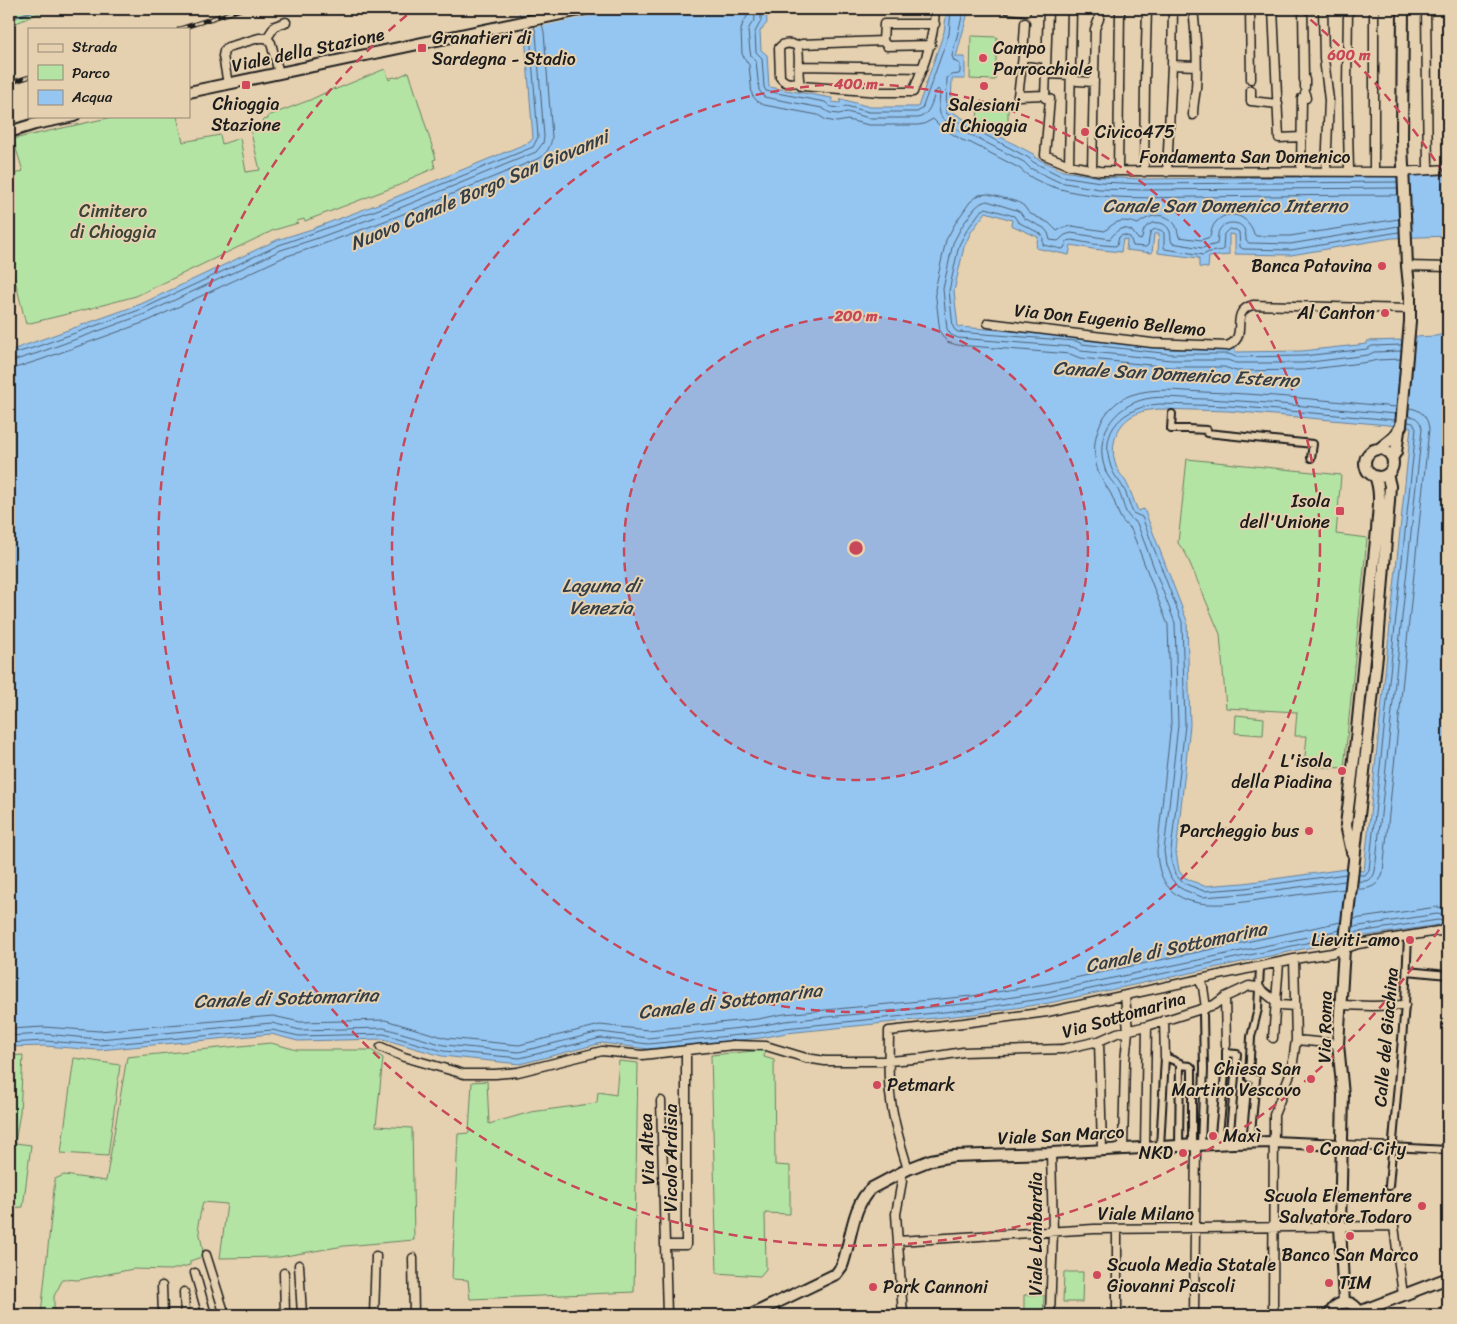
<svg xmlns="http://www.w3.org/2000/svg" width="1457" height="1324" font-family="Sriracha,sans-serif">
  <rect width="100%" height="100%" fill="#e5d0af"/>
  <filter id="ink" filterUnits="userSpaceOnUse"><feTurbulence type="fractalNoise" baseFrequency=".02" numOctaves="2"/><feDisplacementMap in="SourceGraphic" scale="10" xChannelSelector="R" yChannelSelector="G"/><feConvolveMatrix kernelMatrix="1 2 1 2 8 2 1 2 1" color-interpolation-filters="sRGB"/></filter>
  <g filter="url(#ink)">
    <path fill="#b4e4a4" stroke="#688060" d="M9 9H49L9 26Z
      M971 36 997 37 995 80 970 79Z
      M385 69 389 80 391 79 390 78 395 77 396 78 409 72 436 159 433 160 435 168 409 179 407 182 305 221 304 219 297 221 298 223 274 230 136 296 84 310 26 324 9 256V179L12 178V175L23 171 13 139 117 116H177L183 142 220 135 222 144 240 138 246 172 260 170 250 129 264 126 263 120 268 119V116L310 100 335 88 334 90Z
      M978 106 1008 108V124L977 122Z
      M1187 459 1341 475 1336 534 1367 538 1344 768 1304 766 1307 736H1295L1297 712 1226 708 1220 634 1186 554 1178 543Z
      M1236 715 1264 718 1263 735 1235 733Z
      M271 1043 297 1050H371L383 1058 376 1126 412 1128 414 1240 344 1246 279 1257 220 1258 227 1204 203 1202 198 1224 204 1256 190 1261V1265L171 1270 133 1269 78 1280 63 1279 54 1296V1315H41L55 1179 64 1175 106 1181 127 1057Z
      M765 1050 764 1057 774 1060 775 1165 790 1166V1214L765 1213 766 1269 760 1276 717 1273 711 1055Z
      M23 1055 20 1112 15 1143 31 1145 23 1207 9 1208V1056Z
      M74 1058 120 1065 108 1156 61 1153Z
      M619 1061 638 1063 634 1292 470 1299 468 1280 452 1279 458 1134 469 1133 472 1082 487 1081 489 1124 531 1112 597 1103 598 1092 616 1095Z
      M1064 1272H1083L1082 1302H1063Z
      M1024 1295H1044L1043 1315H1024Z"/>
    <path fill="#95c5f1" stroke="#65819c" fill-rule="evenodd" d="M518 9H766L767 23 760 31 761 50 767 55 769 87 832 98V102L840 103 841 99 870 107H918L944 32 947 9H969L956 57H965V79H952L951 111 972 124 974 123 1035 155 1034 157 1063 171 1100 177 1143 179 1448 175V236L1392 238 1291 255 1235 254V235L1229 234V255L1209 257 1208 268 1199 267V258L1158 253 1159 234H1154L1152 253 1126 250 1127 240 1123 239 1121 252 1093 249 1071 245 1069 255 1036 248 1038 237 1011 225 1012 220 986 212 971 232 964 247 954 291 958 327 1082 336V339L1172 349 1235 348V352L1302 351 1367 344V341L1404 340 1414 337 1436 336 1448 333V927L1438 925 1359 937 1049 1003 974 1014 786 1033 761 1038 648 1049 602 1043 520 1064 442 1056 383 1039 298 1041 271 1034 99 1050 44 1046 9 1047V351L141 304 277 240 312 229 391 199 530 142 533 138 525 34ZM1159 409 1229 411 1411 427 1364 871 1346 869 1244 883 1204 886 1190 880 1184 877 1179 871 1176 852 1190 725 1187 621 1144 509 1138 511C1134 502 1131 491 1126 482 1123 477 1118 472 1116 466 1109 446 1116 423 1136 414 1143 410 1151 410 1159 409Z"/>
    <path fill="#e5d0af" d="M543 9H623L524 30 520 14Z"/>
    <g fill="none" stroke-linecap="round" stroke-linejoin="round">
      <path stroke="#4c6071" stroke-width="1" d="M747 9V17L743 22 741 30 742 54 749 65 752 95 757 101 764 105 818 115 826 120 837 122 848 120 869 125H918L924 124 933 119 941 127 962 140 971 143 1019 168C1035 184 1064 191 1085 194 1124 200 1165 197 1203 197 1268 196 1333 195 1398 195
        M754 9 755 19 750 26 748 31 750 51 751 56 756 61 759 90 764 97 822 108 830 113 839 114 847 112 869 118H918C930 115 932 101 936 91L938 89 940 92C940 98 938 106 940 113 941 122 965 134 973 136L1024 162 1030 168 1059 182 1099 189 1143 190 1398 188
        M761 9V21L755 32 756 52 762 58 764 87 766 91 825 102 831 107 840 108 846 106 869 112H917L922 109 949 34 951 9
        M964 9 952 56 954 61 960 64V72L959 74 951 75 947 78 946 113 969 128 974 129 1029 158 1033 162 1061 176 1100 182 1143 184 1397 182
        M1399 219 1290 236H1256L1254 234C1250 217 1229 207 1216 222 1212 226 1211 232 1210 237L1201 240 1179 237C1178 233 1177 229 1176 226 1166 210 1149 215 1138 224 1123 219 1116 220 1105 231L1072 226 1064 227 1057 231 1049 223 1029 213 1024 206 1018 202 988 194 979 195 970 202 956 222 946 240 935 290 940 332 947 342 957 345 1070 354 1080 358 1170 367H1224L1236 371 1304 370 1369 362 1377 360 1401 359
        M1399 226 1290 244 1249 243 1246 241C1246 237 1246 233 1244 229 1240 221 1225 221 1220 229 1217 233 1218 239 1217 244L1202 248 1172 243C1170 239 1172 233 1168 228 1163 221 1152 221 1146 227 1143 230 1143 234 1142 238L1141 240 1138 239 1132 231C1121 225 1116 231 1110 239L1071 233 1065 235 1058 241 1050 240 1048 233 1044 228 1024 218 1020 212 1016 210 987 201 981 203 975 208 962 226 953 243 943 289 947 329 951 335 958 338 1073 347 1081 351 1171 360H1227L1236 363H1303L1368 355 1374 352 1401 351
        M1399 232 1291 250 1243 249 1240 247 1239 232 1236 230 1229 229 1224 234 1223 250 1209 252 1203 255 1165 249 1164 247V233C1160 228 1153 228 1150 233L1148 245 1146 247 1133 246 1130 237 1123 235 1119 237 1117 245 1115 246 1093 244 1072 240 1067 241 1064 248 1062 249 1043 245V237L1041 234 1018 222 1014 216 986 208 980 212 967 230 959 245 949 291 953 327 955 330 958 332 1076 341 1082 344 1171 354H1229L1236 357 1303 356 1367 349 1372 346 1402 345
        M9 355 36 347 142 309 279 245 313 233 393 204 533 147 538 137 530 33 528 27
        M9 362 38 353 145 314 281 250 315 239 395 210 536 152 543 143 544 137 536 33 534 26
        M9 369 15 368 40 360 148 321 284 257 318 246 398 216 540 158C547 153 551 146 552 137L544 32 542 24
        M1346 874 1245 888 1204 891 1188 885 1181 881 1175 874 1172 864 1171 851 1185 725 1182 622 1142 517 1133 513C1129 504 1127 492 1121 484 1117 478 1113 474 1111 467 1098 430 1124 407 1159 404L1230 406 1395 420
        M1359 875H1365L1369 870 1416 429 1413 423 1408 422
        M1345 881 1245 894 1202 897 1184 890 1177 886 1171 878 1166 865 1164 851 1178 725 1175 623 1137 523C1122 515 1125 502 1117 488 1113 482 1107 477 1105 469 1094 437 1112 407 1145 399 1164 395 1186 399 1206 399 1269 402 1332 409 1396 414
        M1358 881C1367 882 1373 880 1375 871L1422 429C1421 421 1416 416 1408 416
        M1345 889C1320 892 1296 895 1271 898 1224 905 1159 919 1157 851L1171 724 1168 625 1131 529C1117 519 1118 508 1111 494 1103 480 1096 474 1095 456 1092 431 1106 404 1131 395 1154 387 1179 391 1203 392 1267 394 1332 401 1396 407
        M1357 889C1370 890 1380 885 1383 872L1429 429C1428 417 1421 409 1409 408
        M1354 919 1437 907 1448 908
        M1353 927 1437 914 1448 916
        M1352 933 1438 920 1448 922
        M9 1029 44 1027 99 1031 273 1016 300 1022 385 1020 446 1038 519 1045 600 1025 648 1030 758 1019 784 1014 972 996 1046 984 1341 922
        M9 1036 44 1034 99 1039 272 1023 300 1030 384 1028 444 1045 519 1052 600 1032 648 1038 759 1026 785 1021 973 1003 1047 992 1340 930
        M9 1043 44 1041 99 1045 272 1030 299 1036 384 1034 443 1051 520 1058 601 1038 648 1044 760 1033 785 1028 974 1009 1048 998 1339 936"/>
      <path stroke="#65819c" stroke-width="2.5" d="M9 19 39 9"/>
      <path stroke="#bdac92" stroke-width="8" stroke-dasharray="8 4" stroke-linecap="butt" d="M1025 23V15"/>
      <defs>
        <path id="pedestrian" d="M1172 414 1171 429H1188L1207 430V433L1313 444 1311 458
          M1407 971 1448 975
          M1226 1053 1237 1054 1229 1143
          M1180 1065 1190 1066 1192 1068V1145
          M1250 1143 1256 1079 1249 1078 1251 1037 1258 1009 1260 967
          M1218 1144 1226 1064V1051
          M1201 1145 1204 1069 1203 1013 1206 1008
          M1160 1147 1165 1057 1180 1063 1179 1146
          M1391 1147 1448 1150
          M1447 1150 1448 1138
          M1389 1186 1405 1005 1408 936"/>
        <path id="minor" d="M1007 9 1026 11
          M1048 9 1045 98 1050 99 1045 155 1069 165 1100 171 1398 172 1448 169
          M1250 9 1251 79
          M1273 9 1279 138 1302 137
          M1303 9 1304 80H1305V87
          M1323 9 1324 59 1329 100 1326 171
          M1348 9 1347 85 1349 171
          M1374 9V172
          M1426 9 1428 170
          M1025 23 1023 56 1046 59
          M267 38 275 26 286 22
          M883 41 884 24H935
          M797 46C802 58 795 74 801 86L880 92H913C924 65 934 39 935 9
          M1023 56 1018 96 1045 95
          M1172 65 1196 66
          M799 66 923 68
          M1046 74 1070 75 1077 81 1094 82
          M799 81C792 84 785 84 780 77L779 48C784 42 791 43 797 46L802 44 883 41 887 46 931 45
          M228 84 223 56 224 51 228 47 259 38H267L271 43 279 73
          M1251 90V101L1278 104
          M1193 115C1193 104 1195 97 1196 88 1198 62 1196 35 1193 9
          M1069 165 1072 9
          M1092 170 1095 29 1099 19V9
          M1118 171 1120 9
          M1144 172 1145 82 1147 9
          M1167 172 1172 65 1173 9
          M1301 172 1302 98H1306L1305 94
          M1407 266 1448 267
          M988 323 1152 343 1227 346C1251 337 1227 312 1253 305L1410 309
          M1294 959 1296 1040
          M1199 980 1203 987 1206 1008
          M1225 997 1226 1045
          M1341 1005 1372 1006 1405 1005
          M1164 1020 1165 1057
          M1273 1038 1279 963
          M1099 1041 1102 1150
          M381 1047 404 1057 464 1074H495L518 1072 602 1051 642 1055 734 1045 766 1046 806 1058 825 1061H889L925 1058 963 1052 1063 1049 1099 1041 1117 1033 1147 1026 1214 1005 1225 997 1249 986 1258 987 1280 1005 1295 1006
          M661 1101 667 1315
          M1341 1145 1391 1147
          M1145 1148 1147 1026
          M1123 1149 1125 1061 1128 1031 1125 996
          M908 1169C901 1147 894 1124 891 1101 887 1078 889 1054 889 1031L963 1023 1047 1012 1294 959 1332 953 1358 944 1438 931 1448 932
          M900 1174 902 1181 896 1214 903 1315
          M1117 1229V1315
          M898 1241 1094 1229 1394 1226 1403 1295
          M665 1245H686V1051
          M206 1255 225 1315
          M413 1258 414 1315
          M299 1265 302 1315
          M195 1273 207 1315
          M284 1273 285 1315
          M162 1286 163 1315
          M184 1292 185 1315
          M374 1315 376 1256
          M1050 1315 1053 1231 1051 1153
          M1194 1315 1196 1145
          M1273 1315 1274 1115 1292 1069 1296 1040 1338 1044"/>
        <path id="tertiary" d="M189 92 585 9
          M9 132 35 124 74 116
          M1379 449 1394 437 1401 426 1410 321V296L1407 266 1402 141 1403 9
          M1365 463a14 14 0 1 1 28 0a14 14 0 1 1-28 0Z
          M1392 458 1396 452 1399 431
          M1352 852 1346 825 1354 759 1377 530C1378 512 1382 493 1375 476
          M1344 1303 1340 1226 1343 1095 1338 1044 1344 949 1377 656 1389 501 1390 486 1387 474
          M1359 1312 1448 1278
          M751 1315 836 1274 842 1266C851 1242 852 1204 872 1188L908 1169 931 1160 953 1156 1051 1153 1233 1143 1273 1142 1341 1145
          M1330 1315C1335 1299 1355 1298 1360 1315"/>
      </defs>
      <use href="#pedestrian" stroke="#1c1c1c" stroke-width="10"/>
      <use href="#minor" stroke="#1c1c1c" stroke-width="11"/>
      <use href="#tertiary" stroke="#1c1c1c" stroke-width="14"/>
      <use href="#pedestrian" stroke="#e5d0af" stroke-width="6"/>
      <use href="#minor" stroke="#e5d0af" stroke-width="8"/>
      <use href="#tertiary" stroke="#e5d0af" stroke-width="10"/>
      <defs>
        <path id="rail" d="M179 29 242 9
          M9 83 29 77"/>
      </defs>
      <use href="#rail" stroke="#1c1c1c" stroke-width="4.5"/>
      <use href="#rail" stroke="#e5d0af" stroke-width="2.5" stroke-dasharray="8" stroke-linecap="butt"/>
    </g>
  </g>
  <circle cx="856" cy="548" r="232" fill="#c84758" fill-opacity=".12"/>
  <g fill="none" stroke="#c84758" stroke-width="2.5" stroke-dasharray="9 6">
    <circle cx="856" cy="548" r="232"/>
    <circle cx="856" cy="548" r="464"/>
    <path d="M1447 917A697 697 0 1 1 413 10M1299 10A697 697 0 0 1 1447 179"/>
  </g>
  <g fill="#d1495b" stroke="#e5d0af" stroke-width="2">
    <rect x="417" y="43" width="10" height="10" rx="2.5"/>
    <circle cx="983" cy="58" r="5"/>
    <rect x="241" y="80" width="10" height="10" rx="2.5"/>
    <circle cx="984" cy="86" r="5"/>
    <circle cx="1085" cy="132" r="5"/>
    <circle cx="1382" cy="266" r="5"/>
    <circle cx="1385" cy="313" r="5"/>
    <rect x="1335" y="506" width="10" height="10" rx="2.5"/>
    <circle cx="1342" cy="771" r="5"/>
    <circle cx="1309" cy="831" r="5"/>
    <circle cx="1410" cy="940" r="5"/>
    <circle cx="1311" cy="1079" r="5"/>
    <circle cx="877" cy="1085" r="5"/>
    <circle cx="1213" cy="1136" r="5"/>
    <circle cx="1310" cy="1149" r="5"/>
    <circle cx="1183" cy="1153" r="5"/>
    <circle cx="1422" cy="1206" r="5"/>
    <circle cx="1350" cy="1236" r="5"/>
    <circle cx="1097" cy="1275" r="5"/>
    <circle cx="1329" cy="1283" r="5"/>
    <circle cx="873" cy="1287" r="5"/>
  </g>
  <g text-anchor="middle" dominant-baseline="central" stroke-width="4" stroke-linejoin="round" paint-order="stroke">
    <g font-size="18" fill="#1c1c1c" stroke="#e5d0af" text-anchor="start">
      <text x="432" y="38">Granatieri di<tspan x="432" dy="21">Sardegna - Stadio</tspan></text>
      <text x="993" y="48">Campo<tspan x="993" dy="21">Parrocchiale</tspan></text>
      <text x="246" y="104" text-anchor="middle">Chioggia<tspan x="246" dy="21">Stazione</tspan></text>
      <text x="984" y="105" text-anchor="middle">Salesiani<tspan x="984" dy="21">di Chioggia</tspan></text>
      <text x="1095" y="132">Civico475</text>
      <text x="1372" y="266" text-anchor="end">Banca Patavina</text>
      <text x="1375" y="313" text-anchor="end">Al Canton</text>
      <text x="1330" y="501" text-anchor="end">Isola<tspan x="1330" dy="21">dell'Unione</tspan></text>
      <text x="1332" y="761" text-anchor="end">L'isola<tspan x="1332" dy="21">della Piadina</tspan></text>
      <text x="1299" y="831" text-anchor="end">Parcheggio bus</text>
      <text x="1400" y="940" text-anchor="end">Lieviti-amo</text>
      <text x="1301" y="1069" text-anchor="end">Chiesa San<tspan x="1301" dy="21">Martino Vescovo</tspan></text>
      <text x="887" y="1085">Petmark</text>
      <text x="1223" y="1136">Maxì</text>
      <text x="1320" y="1149">Conad City</text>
      <text x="1173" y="1153" text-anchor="end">NKD</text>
      <text x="1412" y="1196" text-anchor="end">Scuola Elementare<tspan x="1412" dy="21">Salvatore Todaro</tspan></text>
      <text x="1350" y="1255" text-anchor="middle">Banco San Marco</text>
      <text x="1107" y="1265">Scuola Media Statale<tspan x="1107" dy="21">Giovanni Pascoli</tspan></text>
      <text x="1339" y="1283">TIM</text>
      <text x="883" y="1287">Park Cannoni</text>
    </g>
    <g font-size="18" fill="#1c1c1c" stroke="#e5d0af">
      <text transform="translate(308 50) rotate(-12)">Viale della Stazione</text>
      <text x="1245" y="157">Fondamenta San Domenico</text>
      <text transform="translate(1110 320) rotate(6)">Via Don Eugenio Bellemo</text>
      <text transform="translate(1124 1015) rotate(-16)">Via Sottomarina</text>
      <text transform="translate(1325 1027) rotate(-89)">Via Roma</text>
      <text transform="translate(1386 1037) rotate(-85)">Calle del Giachina</text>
      <text transform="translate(1061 1135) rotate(-3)">Viale San Marco</text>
      <text transform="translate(647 1149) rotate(-92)">Via Altea</text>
      <text transform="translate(671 1158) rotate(-90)">Vicolo Ardisia</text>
      <text x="1146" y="1214">Viale Milano</text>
      <text transform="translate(1036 1234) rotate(-90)">Viale Lombardia</text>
    </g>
    <g font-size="18" fill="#3a4437" stroke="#e5d0af">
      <text x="113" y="211">Cimitero<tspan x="113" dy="21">di Chioggia</tspan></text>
    </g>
    <g font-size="19" font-style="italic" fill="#343e47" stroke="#e5d0af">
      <text transform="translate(479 190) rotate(-23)">Nuovo Canale Borgo San Giovanni</text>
      <text x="1225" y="205">Canale San Domenico Interno</text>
      <text transform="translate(1176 374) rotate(3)">Canale San Domenico Esterno</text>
      <text x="601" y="585">Laguna di<tspan x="601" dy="22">Venezia</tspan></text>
      <text transform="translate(1176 947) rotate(-12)">Canale di Sottomarina</text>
      <text transform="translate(286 998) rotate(-2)">Canale di Sottomarina</text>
      <text transform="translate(730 1001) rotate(-7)">Canale di Sottomarina</text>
    </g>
  </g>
  <circle cx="856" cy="548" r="8" fill="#c84758" stroke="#e5d0af" stroke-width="2.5"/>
  <g font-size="15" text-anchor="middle" font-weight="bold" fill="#c84758" stroke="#e5d0af" stroke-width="4" stroke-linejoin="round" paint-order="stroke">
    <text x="1349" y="60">600 m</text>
    <text x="856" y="89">400 m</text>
    <text x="856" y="321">200 m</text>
  </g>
  <rect width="1457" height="1324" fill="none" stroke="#e5d0af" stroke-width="30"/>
  <rect x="15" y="15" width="1427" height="1294" fill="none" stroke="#1c1c1c" stroke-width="2" filter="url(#ink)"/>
  <rect x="28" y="28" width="162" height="90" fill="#e5d0af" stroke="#958874"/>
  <rect x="38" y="44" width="25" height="8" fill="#e5d0af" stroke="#958874"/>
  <text x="72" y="52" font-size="15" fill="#1c1c1c">Strada</text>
  <rect x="38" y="65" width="25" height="15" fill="#b4e4a4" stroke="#958874"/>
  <text x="72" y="78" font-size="15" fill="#1c1c1c">Parco</text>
  <rect x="38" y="90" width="25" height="15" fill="#95c5f1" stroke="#958874"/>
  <text x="72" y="102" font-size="15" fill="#1c1c1c">Acqua</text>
</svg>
